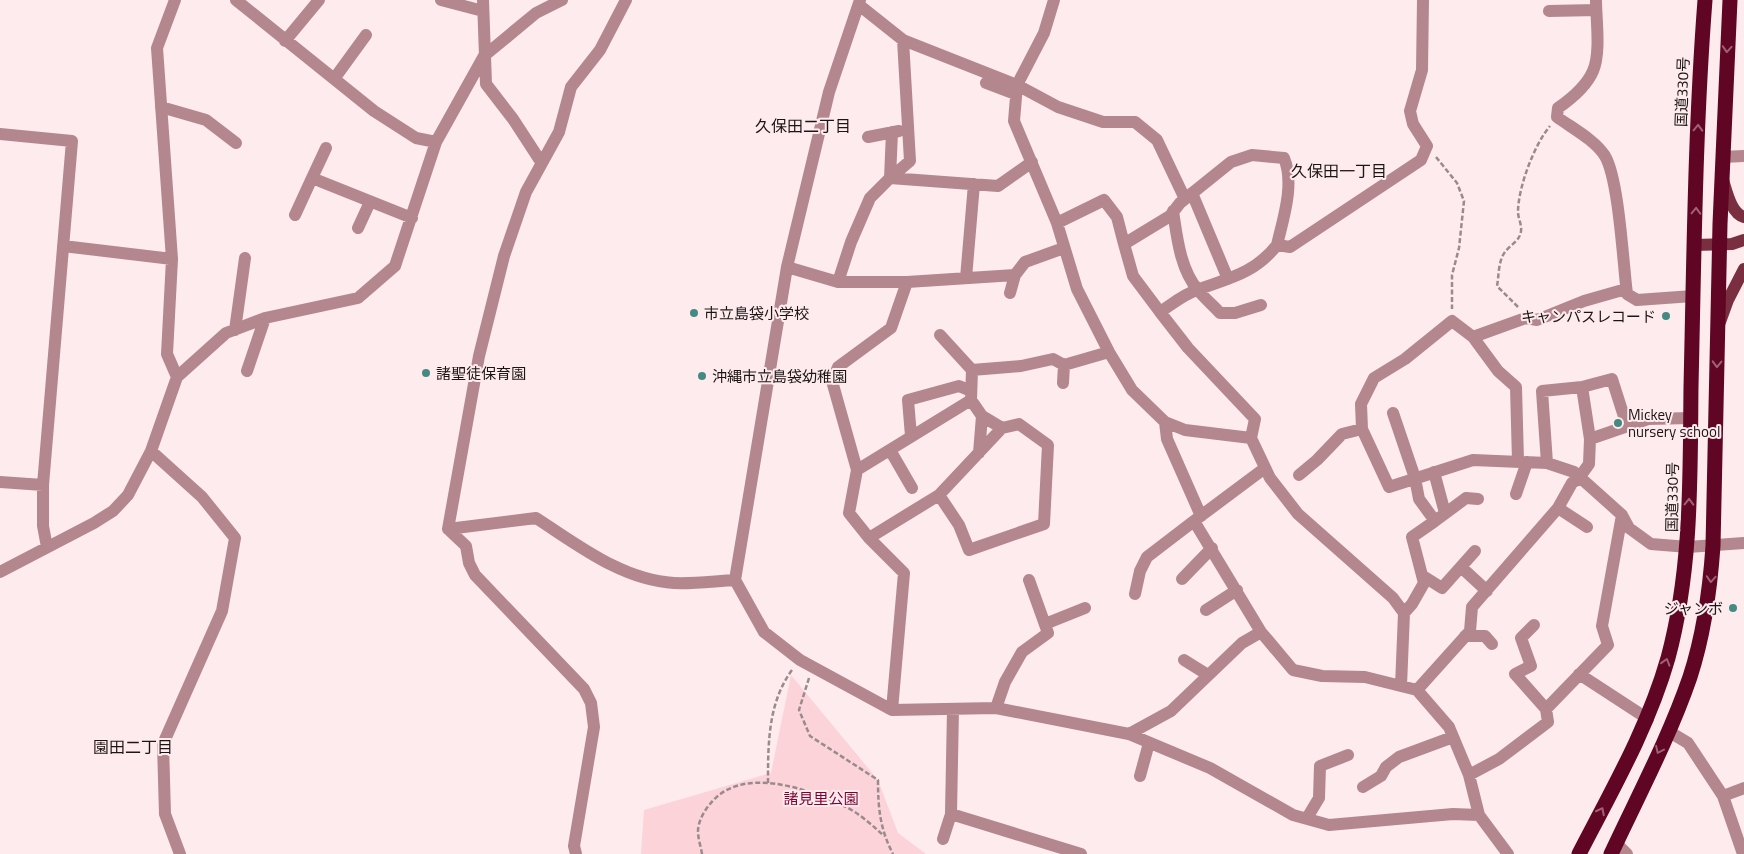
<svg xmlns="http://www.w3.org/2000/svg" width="1744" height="854" font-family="'Titillium Web','Noto Sans JP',sans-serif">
  <rect width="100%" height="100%" fill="#fdebed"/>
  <path fill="#fcd3d8" d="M791 675 878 780 898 833 926 854H641L644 810 771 773Z"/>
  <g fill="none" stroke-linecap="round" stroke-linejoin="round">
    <path stroke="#998b8d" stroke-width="2.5" stroke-dasharray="5 2.5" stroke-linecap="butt" d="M1436 157 1457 183 1464 201 1459 248 1452 275V309
      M1518 307 1497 286C1499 276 1498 261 1505 252 1510 245 1520 241 1521 231 1522 225 1518 218 1518 212 1518 188 1534 145 1550 126
      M809 678 799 710 810 736 878 780C878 808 880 829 893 854
      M768 783C768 743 768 703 792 670
      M702 854C701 847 698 839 698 831 698 822 704 811 710 804 741 765 806 788 844 806 859 813 872 825 884 836"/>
    <path stroke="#b4878e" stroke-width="12" d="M175 0 157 48 172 259 167 354 177 377
      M236 0 374 111 416 138 436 142
      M441 0 483 11
      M483 0 486 84 513 119 541 162
      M860 0 829 92 787 267 735 580 764 632 800 660 892 710 996 708 1129 734 1210 768 1293 815 1329 825 1453 814 1479 815
      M1054 0 1044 33 1017 85 1014 121 1057 223 1077 289 1109 352 1132 390 1165 422 1185 430 1251 438 1270 478 1298 514 1393 598 1404 613 1401 686
      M1596 0C1596 19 1601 53 1593 71 1587 85 1571 99 1558 108L1557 117C1572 128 1595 140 1605 156 1619 180 1623 263 1627 294L1637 300 1693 296
      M859 5 903 40 1017 85 1058 107 1103 122H1135L1157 140 1185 199
      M1549 11 1596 10
      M285 41 319 0
      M334 79 366 35
      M986 83 1015 94
      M161 107 206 120 236 143
      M0 134 72 141 43 485V526L47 547
      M868 137 899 131
      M1722 157 1744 156
      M312 178 326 148
      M890 178 910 161 903 40
      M890 178 892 132
      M1192 193 1228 279
      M1173 211C1177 237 1180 269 1198 290 1204 298 1213 305 1220 313H1235L1261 305
      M295 215 312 178 412 218
      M1057 223 1104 200 1117 217 1124 244 1170 216 1180 203 1231 162 1252 155 1284 158C1295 184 1283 219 1277 245
      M358 228 370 202
      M1124 244 1133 276 1160 312
      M63 246 172 259
      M787 267 838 282H907L1015 275 1025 262 1064 248
      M966 278 974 184
      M838 282 851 242 870 198 890 178 998 186 1032 162
      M1626 289 1584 301 1537 320 1526 318 1473 337 1452 321 1405 359 1374 378 1361 404 1362 429 1389 487 1473 460 1547 463 1574 472 1622 515 1629 528 1651 544 1688 547 1744 543
      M1010 293 1015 275
      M235 330 245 258
      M940 335 972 370
      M1473 337 1498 371 1516 387 1518 461
      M247 371 265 318
      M1063 383 1064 365
      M1582 387 1590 439
      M971 400 972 370 1021 366 1053 359 1064 365 1109 352
      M1393 413 1415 478 1419 499 1435 521 1412 537 1424 583 1412 604 1404 613
      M1165 422 1167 439 1201 516
      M911 436 908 400 959 386 971 391
      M1251 438 1255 419 1188 348 1160 312C1171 305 1184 294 1197 290 1229 278 1254 274 1277 245L1290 247 1421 160 1427 146 1413 124 1410 111 1422 70 1423 0
      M890 450 912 488
      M151 451 202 497 235 538 222 611 163 744 165 814 180 854
      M979 453 982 416
      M1547 463 1542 391 1582 387 1612 379 1627 426
      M1265 468 1194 521 1261 632 1293 670 1322 676 1365 677 1417 690 1449 727 1469 775 1479 815 1508 854
      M857 470 971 400 982 416 1002 428 1019 424 1048 445 1044 524 969 550 959 525 939 495 869 538
      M1434 472 1445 513
      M1299 475 1317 460 1342 434 1362 429
      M0 482 43 485
      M1516 494 1527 462
      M939 495 1002 428
      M1558 508 1587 527
      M1435 521 1466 498 1478 499
      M448 529 479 356 504 256 526 192 559 132 571 87 600 50 626 0
      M448 529 466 546 469 563 475 575 584 689 591 703 594 727 574 846 576 854
      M448 529 536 518C578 545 622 580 674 583 694 584 715 581 735 580
      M1461 567 1487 591
      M0 572 94 523 113 511 128 495 151 451 177 377 226 333 265 318 358 298 395 266 436 142 484 56 536 13 562 0
      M1423 576 1442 588 1475 551
      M1182 579 1212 548
      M1135 594 1140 571 1147 557 1194 521
      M1206 610 1237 590
      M1045 624 1085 608
      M1534 625 1521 638 1531 666 1515 674 1546 709
      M1465 636H1485L1492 644
      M1184 660 1208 675
      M1579 674 1648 719
      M1417 690 1470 631 1472 607 1558 508 1572 483 1579 478 1589 464 1590 439 1648 419 1691 418
      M996 708 1005 682 1022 652 1048 633 1029 580
      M953 709 951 814 1081 854
      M892 710 904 573 869 538 849 513 857 470 832 381 838 367 891 328 907 282
      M1668 731 1688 743 1723 796 1743 854
      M1129 734 1171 711 1242 643 1261 632
      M1469 775 1499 759 1548 722 1546 709 1608 645 1602 626 1622 515
      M1140 776 1149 743
      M1363 787 1381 776 1386 767 1399 757 1453 737
      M1723 796 1744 788
      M1307 818 1319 798 1320 766 1348 755
      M943 839 951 814
      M1616 843 1627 854"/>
    <path stroke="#792f3f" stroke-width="12" d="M1723 180C1727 192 1731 213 1744 217
      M1694 245 1732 244 1744 240
      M1720 322 1728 300 1744 269"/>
    <path stroke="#610525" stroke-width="15" d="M1579 854C1612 790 1648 728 1668 658 1692 569 1690 478 1691 387 1694 258 1695 129 1705 0
      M1611 854C1638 796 1669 738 1690 677 1704 634 1710 590 1713 546L1720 224 1730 0"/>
  </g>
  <defs><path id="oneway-chevron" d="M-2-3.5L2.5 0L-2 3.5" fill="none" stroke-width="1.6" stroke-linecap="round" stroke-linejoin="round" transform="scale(1.25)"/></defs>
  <g stroke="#9f6175">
    <use href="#oneway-chevron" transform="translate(1727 49) rotate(94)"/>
    <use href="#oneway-chevron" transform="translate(1698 128) rotate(-88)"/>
    <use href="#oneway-chevron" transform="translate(1696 211) rotate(-88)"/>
    <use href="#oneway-chevron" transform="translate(1717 364) rotate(91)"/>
    <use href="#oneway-chevron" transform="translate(1689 502) rotate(-89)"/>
    <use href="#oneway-chevron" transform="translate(1711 579) rotate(94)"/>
    <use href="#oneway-chevron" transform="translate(1666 662) rotate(-73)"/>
    <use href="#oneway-chevron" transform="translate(1659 750) rotate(115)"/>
    <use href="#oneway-chevron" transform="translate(1601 811) rotate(-63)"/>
  </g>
  <g fill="#458a82" stroke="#fdebed" stroke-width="2">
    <circle cx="694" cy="313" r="5"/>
    <circle cx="1666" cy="316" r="5"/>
    <circle cx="426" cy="373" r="5"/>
    <circle cx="702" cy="376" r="5"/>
    <circle cx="1618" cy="423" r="5"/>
    <circle cx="1733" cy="608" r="5"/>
  </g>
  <g text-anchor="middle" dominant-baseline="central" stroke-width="4" stroke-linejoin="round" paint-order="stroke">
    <g font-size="15" fill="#1c1516" stroke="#fdebed">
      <text transform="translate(1682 92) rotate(-88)">国道330号</text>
      <text transform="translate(1672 497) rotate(-89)">国道330号</text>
    </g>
    <g font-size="15" fill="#1c1516" stroke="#fdebed" text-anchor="start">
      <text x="704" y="313">市立島袋小学校</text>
      <text x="1656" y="316" text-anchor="end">キャンパスレコード</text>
      <text x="436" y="373">諸聖徒保育園</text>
      <text x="712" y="376">沖縄市立島袋幼稚園</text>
      <text x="1628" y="414">Mickey<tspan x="1628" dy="17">nursery school</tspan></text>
      <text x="1723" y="608" text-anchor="end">ジャンボ</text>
    </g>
    <g font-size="15" fill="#7e0030" stroke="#fdebed">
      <text x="821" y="798">諸見里公園</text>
    </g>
    <g font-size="16" fill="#1c1516" stroke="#fdebed">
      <text x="803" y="126">久保田二丁目</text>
      <text x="1339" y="171">久保田一丁目</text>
      <text x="133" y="747">園田二丁目</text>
    </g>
  </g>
</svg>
